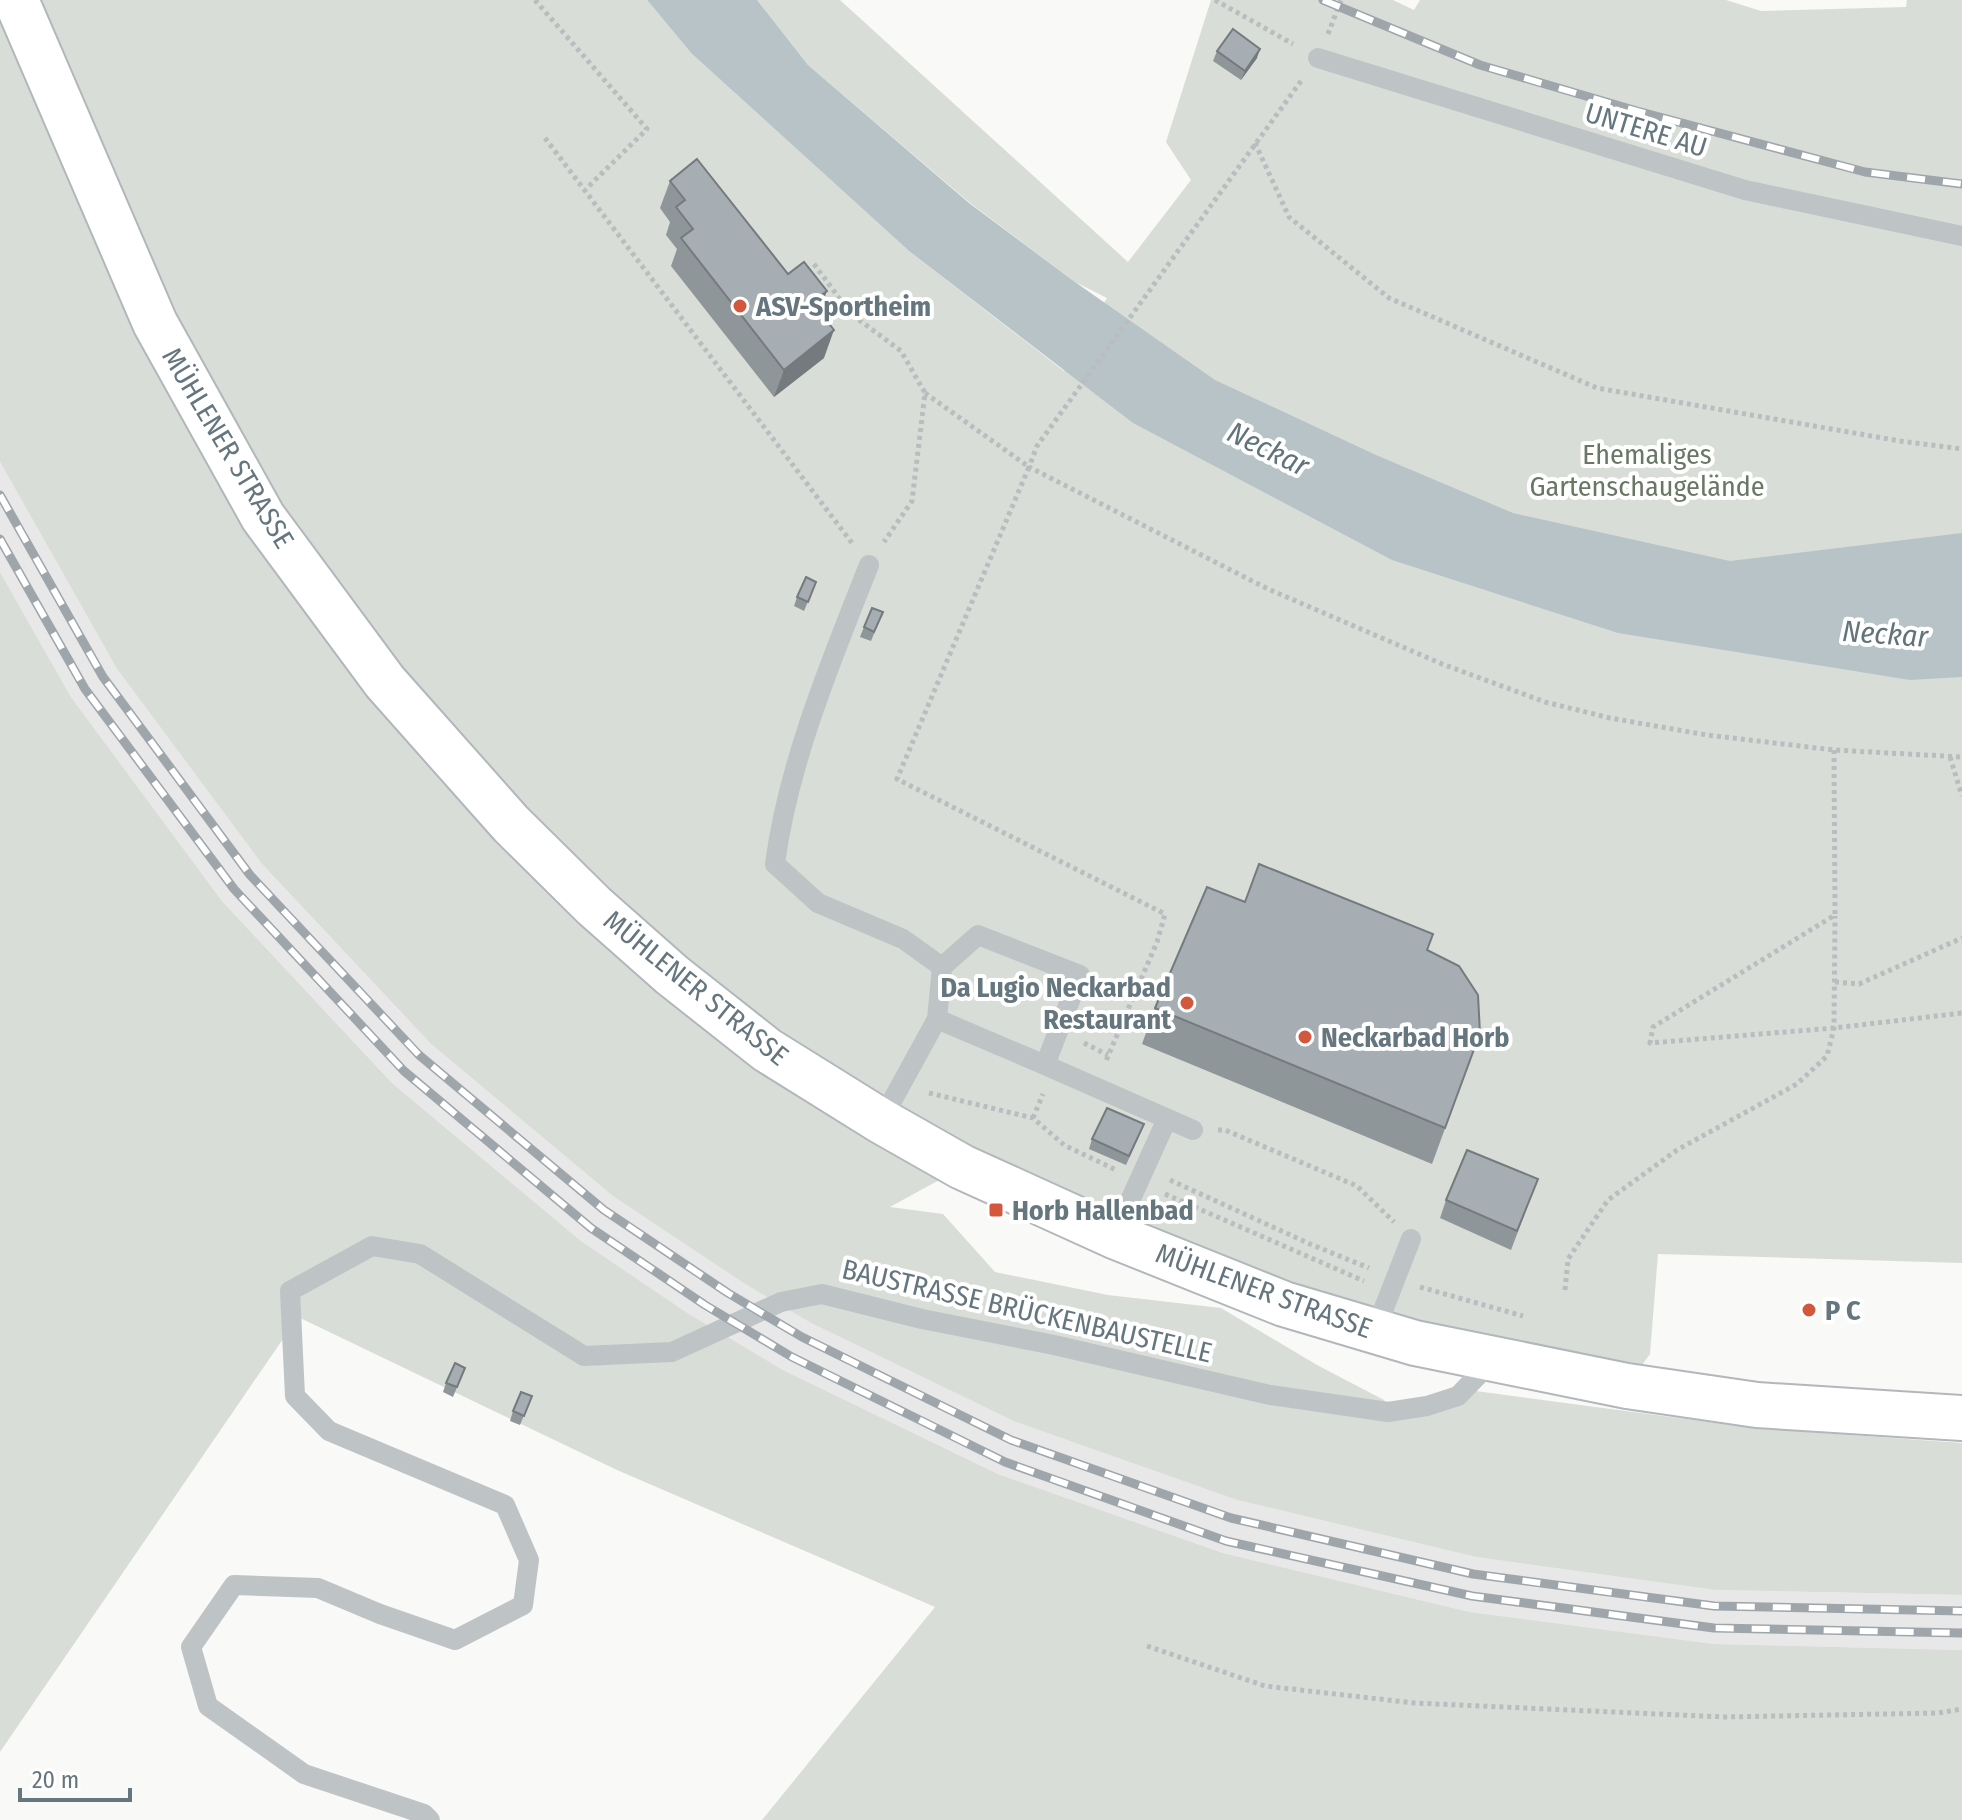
<svg xmlns="http://www.w3.org/2000/svg" width="1962" height="1820" font-family="'Fira Sans Condensed',sans-serif">
  <rect width="100%" height="100%" fill="#f9f9f7"/>
  <path fill="#e7e8e7" d="M0 462 117 669 262 864 431 1044 614 1197 745 1284 811 1323 1019 1423 1237 1500 1476 1557 1715 1590 1962 1595V1650L1714 1644 1470 1612 1223 1553 998 1474 783 1370 738 1344 689 1314 581 1241 392 1083 222 901 71 697 0 572Z"/>
  <path fill="#d9ddd7" d="M0 0H647L692 54 909 251 1064 371 1107 298 1075 282 970 203 808 65 757 0H840L1128 262 1191 180 1166 142 1211 0H1393L1414 10 1420 0H1726L1761 11 1906 7 1907 0H1962V1263L1658 1254 1650 1354 1627 1386 1492 1361 963 1167 890 1207 943 1214 995 1272 1108 1295 1221 1308 1317 1365 1384 1400 1397 1420 1476 1391 1754 1428 1962 1443V1595L1715 1590 1476 1557 1237 1500 1016 1422 811 1323 745 1284 614 1197 431 1044 262 864 117 669 0 462Z
    M0 572 71 697 222 901 392 1083 581 1241 689 1314 783 1370 998 1474 1223 1553 1470 1612 1714 1644 1962 1650V1820H762L935 1607 617 1470 298 1317 0 1752Z"/>
  <path fill="#b8c3c7" d="M647 0H757L808 65 969 203 1075 282 1215 380 1376 455 1513 513 1730 561 1962 533V677L1910 680 1618 633 1392 560 1133 423 909 251 692 54Z"/>
  <g fill="none" stroke-linecap="round" stroke-linejoin="round">
    <defs>
      <path id="secondary" d="M16 0 155 323 263 517 385 682 511 824 594 906 672 975 767 1050 881 1121 962 1167 1114 1236 1284 1304 1415 1343 1627 1386 1757 1405 1962 1418"/>
    </defs>
    <use href="#secondary" stroke="#b1b7bb" stroke-width="48"/>
    <path stroke="#b9bdbf" stroke-width="5" stroke-dasharray="4 4" stroke-linecap="butt" d="M535 0 647 129 586 189
      M1215 0 1293 44
      M1328 34 1341 0
      M1301 81 1037 446 1029 467 1268 589 1442 664 1545 702 1610 718 1707 735 1834 750 1962 757
      M545 138 852 543
      M1255 143 1289 217 1389 298 1597 388 1900 441 1962 449
      M814 264 851 314 901 351 925 393 912 501 884 542
      M925 393 1029 467 897 779 1165 914 1157 942 1105 1063
      M1834 750 1835 915 1653 1027 1650 1043 1834 1028 1962 1013
      M1950 757 1962 796
      M1835 982 1859 984 1962 938
      M1084 1043 1108 1055
      M929 1093 1033 1118 1064 1145 1116 1170
      M1033 1118 1043 1094
      M1218 1130H1225L1357 1186 1394 1222
      M1170 1180 1310 1244 1369 1268
      M1165 1194 1364 1281
      M1420 1287 1523 1316
      M1565 1290 1568 1259 1608 1200 1677 1150 1797 1084 1827 1056 1834 1028 1835 916
      M1147 1646 1265 1686 1414 1703 1724 1717 1938 1713 1962 1709"/>
    <path stroke="#bec3c6" stroke-width="20" d="M1318 58 1745 190 1962 236
      M869 565C832 659 788 763 775 864L818 903 903 939 942 967
      M1045 1065 1193 1130
      M881 1121 937 1019 942 967 978 935 1080 975 1045 1065 937 1019
      M1114 1236 1167 1119
      M1375 1331 1411 1239
      M430 1820 424 1814 304 1774 208 1706 191 1647 234 1585 318 1588 380 1614 455 1640 523 1605 529 1560 505 1505 329 1431 295 1396 290 1291 372 1246 420 1254 584 1356 672 1352 781 1302 822 1294 922 1319 1054 1345 1270 1395 1388 1412 1427 1406 1458 1396 1492 1361"/>
    <use href="#secondary" stroke="#fff" stroke-width="44"/>
    <defs>
      <path id="rail" d="M1323 0 1480 65 1637 111 1865 172 1962 184
        M0 495 103 677 250 875 419 1055 604 1210 728 1293 802 1337 1011 1440 1231 1518 1473 1574 1714 1606 1962 1611
        M0 539 85 689 234 889 404 1071 591 1228 705 1305 792 1357 1005 1462 1226 1541 1472 1596 1714 1628 1962 1633"/>
    </defs>
    <use href="#rail" stroke="#9fa6ab" stroke-width="9"/>
    <use href="#rail" stroke="#fff" stroke-width="6" stroke-dasharray="18" stroke-linecap="butt"/>
  </g>
  <path fill="#8f969a" d="M1217 51 1257 58 1241 80 1213 61Z
    M670 181 819 312 824 358 774 397 671 266 677 249 666 235 670 222 660 208Z
    M816 582 804 611 794 606 797 597Z
    M883 612 871 641 860 637 864 627Z
    M1427 950 1480 1033 1432 1164 1142 1044 1155 1008Z
    M1140 1134 1126 1165 1089 1149 1092 1139Z
    M1538 1179 1511 1250 1440 1218 1446 1200Z
    M465 1368 453 1397 443 1392 446 1383Z
    M532 1396 520 1425 510 1421 513 1411Z"/>
  <path fill="#747a7d" d="M1260 49 1257 58 1241 80 1245 71Z
    M827 291 817 318 812 302Z
    M834 330 824 358 774 397 784 370Z"/>
  <path fill="#a6aeb3" stroke="#747a7d" stroke-width="2" d="M1233 29 1260 49 1245 71 1217 51Z
    M697 159 788 274 804 262 827 291 812 302 834 330 784 370 681 238 693 229 676 207 685 200 670 181Z
    M806 577 816 582 808 602 797 597Z
    M872 608 883 612 874 632 864 627Z
    M1259 864 1433 934 1427 950 1459 966 1478 995 1480 1033 1445 1128 1155 1008 1207 887 1245 902Z
    M1107 1108 1144 1124 1129 1156 1092 1139Z
    M1467 1150 1538 1179 1517 1231 1446 1200Z
    M455 1363 465 1368 457 1387 446 1383Z
    M521 1392 532 1396 524 1416 513 1411Z"/>
  <g fill="#d3573d" stroke="#fff" stroke-width="3">
    <circle cx="740" cy="306" r="8"/>
    <circle cx="1187" cy="1003" r="8"/>
    <circle cx="1305" cy="1037" r="8"/>
    <rect x="988" y="1202" width="16" height="16" rx="4"/>
    <circle cx="1809" cy="1310" r="8"/>
  </g>
  <g text-anchor="middle" dominant-baseline="central" stroke-width="8" stroke-linejoin="round" paint-order="stroke">
    <g font-size="28" fill="#66767f" stroke="#fff">
      <text transform="translate(1646 130) rotate(17)">UNTERE AU</text>
      <text transform="translate(228 448) rotate(59)">MÜHLENER STRASSE</text>
      <text transform="translate(696 988) rotate(39)">MÜHLENER STRASSE</text>
      <text transform="translate(1264 1291) rotate(20)">MÜHLENER STRASSE</text>
      <text transform="translate(1027 1311) rotate(13)">BAUSTRASSE BRÜCKENBAUSTELLE</text>
    </g>
    <g font-size="28" font-weight="bold" fill="#66767f" stroke="#fff" text-anchor="start">
      <text x="756" y="306">ASV-Sportheim</text>
      <text x="1171" y="987" text-anchor="end">Da Lugio Neckarbad<tspan x="1171" dy="32">Restaurant</tspan></text>
      <text x="1321" y="1037">Neckarbad Horb</text>
      <text x="1012" y="1210">Horb Hallenbad</text>
      <text x="1825" y="1310">P C</text>
    </g>
    <g font-size="28" fill="#697865" stroke="#fff">
      <text x="1647" y="454">Ehemaliges<tspan x="1647" dy="32">Gartenschaugelände</tspan></text>
    </g>
    <g font-size="30" font-style="italic" fill="#617479" stroke="#fff">
      <text transform="translate(1268 449) rotate(26)">Neckar</text>
      <text transform="translate(1885 634) rotate(4)">Neckar</text>
    </g>
  </g>
  <path d="M20 1788v12h110v-12" fill="none" stroke="#66767f" stroke-width="4"/>
  <text x="32" y="1788" font-size="24" fill="#66767f" stroke="#ffffff" stroke-width="6" paint-order="stroke">20 m</text>
</svg>
